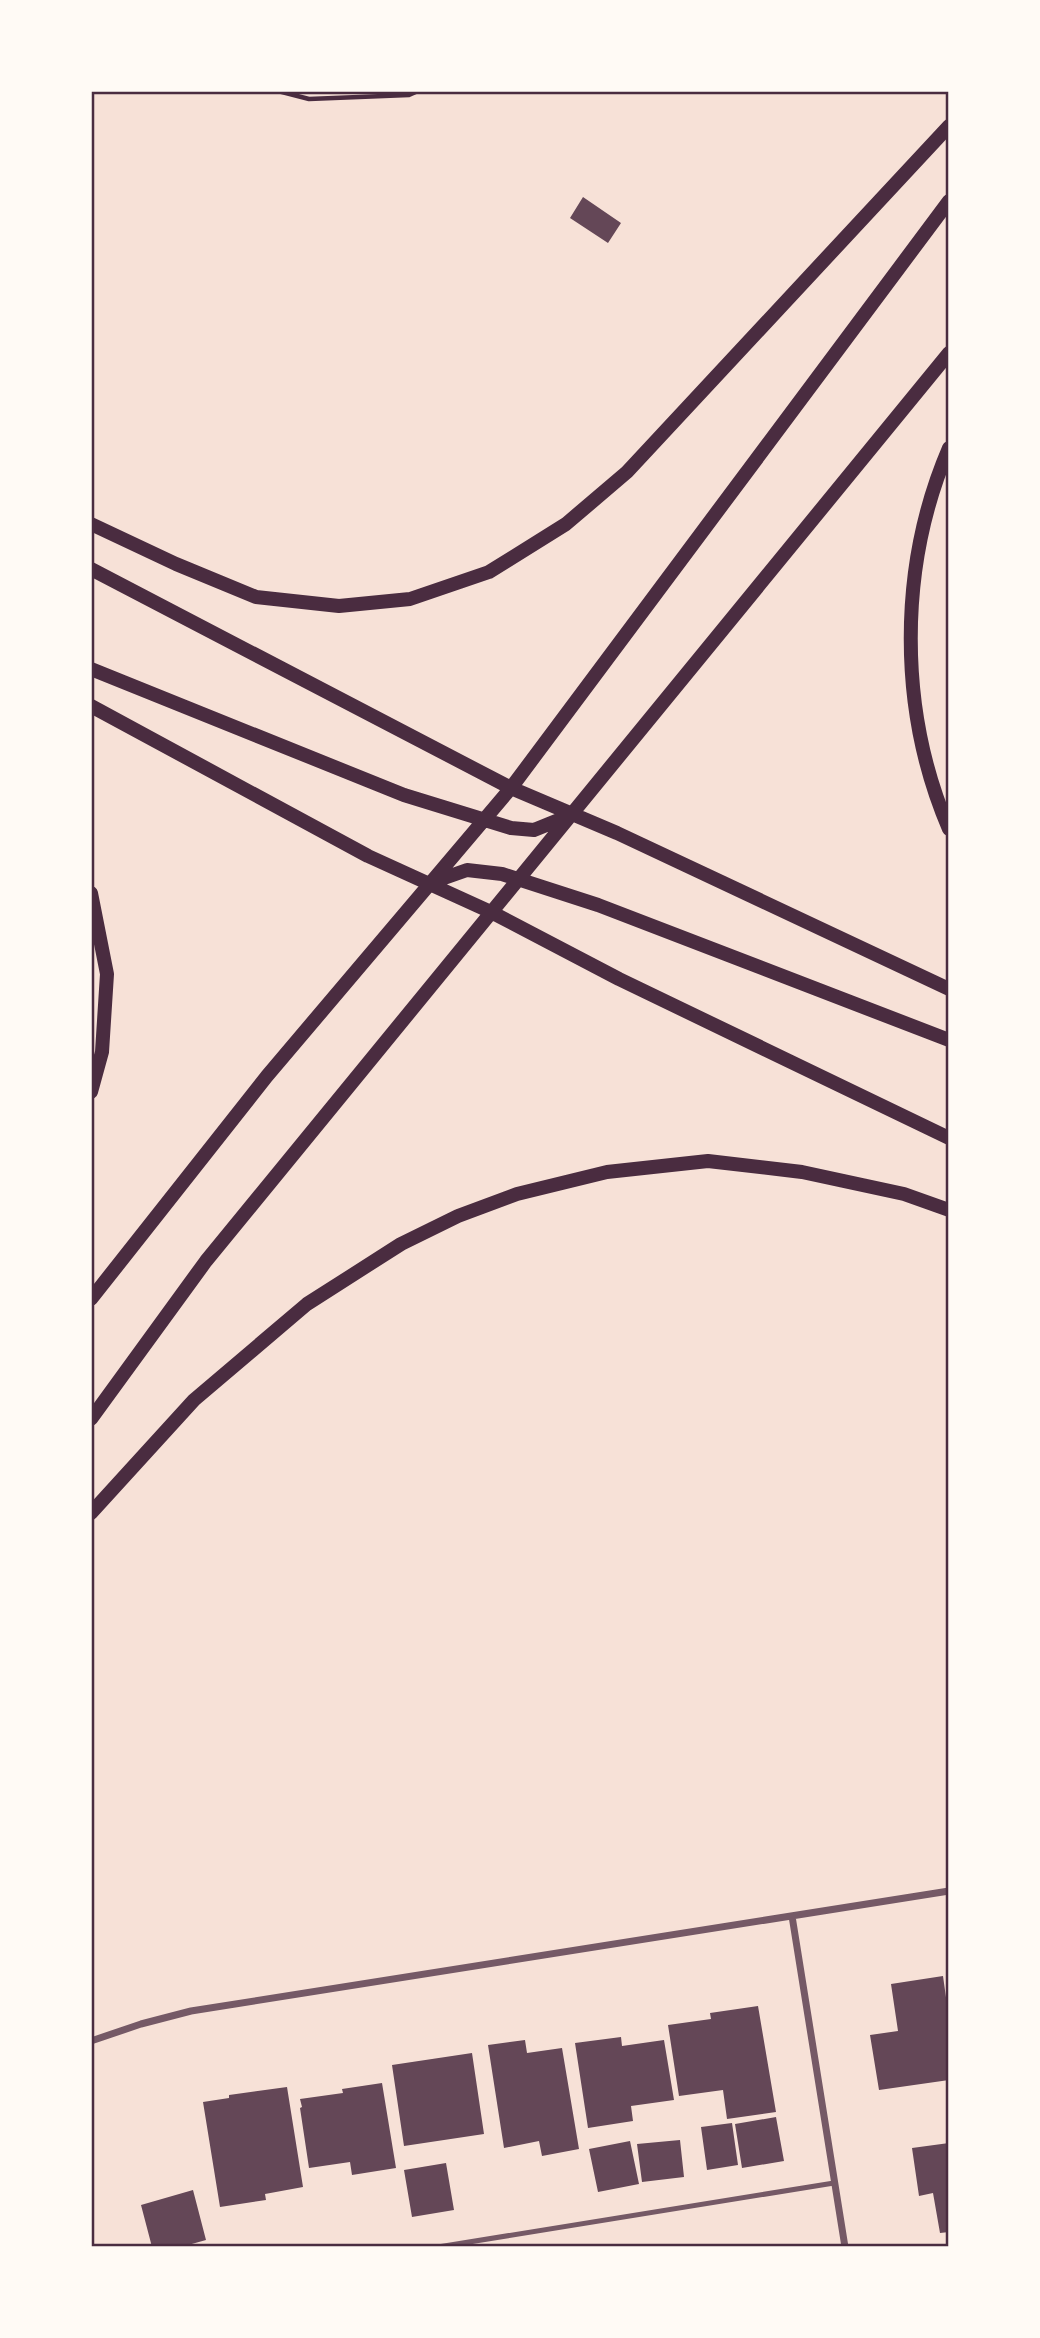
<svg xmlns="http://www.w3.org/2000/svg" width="1040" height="2338" font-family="Figtree,sans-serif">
	<rect width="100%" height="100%" fill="#f7e1d7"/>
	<!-- building -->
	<path fill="#644757" d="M583 197 621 223 608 243 570 218Z
		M943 1976 949 2019V2080L879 2090 870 2035 898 2031 891 1984Z
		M758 2006 776 2112 727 2119 723 2090 679 2096 668 2025 711 2019 710 2013Z
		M621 2037 622 2046 664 2040 674 2100 631 2106 633 2121 588 2128 575 2043Z
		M525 2040 527 2053 562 2048 579 2149 542 2156 539 2141 504 2148 488 2045Z
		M472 2053 484 2134 404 2146 392 2065Z
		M382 2083 396 2168 352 2175 350 2162 309 2168 300 2108 302 2107 300 2099 343 2093 342 2089Z
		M287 2087 303 2187 265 2194 266 2200 220 2207 203 2102 229 2098V2095Z
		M776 2117 784 2161 742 2168 735 2124Z
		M732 2123 738 2165 707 2170 701 2127Z
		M680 2140 684 2177 642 2182 637 2144Z
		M630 2141 639 2184 598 2192 589 2149Z
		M949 2143V2232L940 2233 933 2193 919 2196 912 2148Z
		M446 2163 454 2210 412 2217 404 2170Z
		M193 2190 206 2240 181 2247H152L141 2205Z"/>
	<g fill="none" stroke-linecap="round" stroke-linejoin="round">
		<!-- path -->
		<path stroke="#4a2c40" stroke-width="4.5" d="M278 91 309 99 409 95 418 91"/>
		<!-- service -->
		<path stroke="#755966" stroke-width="5" d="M438 2247 834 2183"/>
		<!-- minor -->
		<path stroke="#755966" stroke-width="7" d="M792 1916 845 2247
			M91 2041 141 2024 191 2011 949 1891"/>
		<!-- secondary -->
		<path stroke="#4a2c40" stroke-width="14" d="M949 448C898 567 898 710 949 829
			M91 524 176 564 256 597 339 606 410 599 489 572 566 524 627 472 949 126
			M91 569 511 788 617 833 949 989
			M91 669 404 795 511 828 534 830 571 815
			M91 706 368 856 491 912 619 979 949 1138
			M430 883 467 870 502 874 598 905 949 1040
			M91 893 107 974 102 1052 91 1092
			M91 1299 267 1076 511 788 949 201
			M91 1419 206 1261 949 353
			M91 1513 194 1400 307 1304 401 1244 458 1216 517 1194 607 1172 708 1161 802 1172 904 1194 949 1210"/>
	</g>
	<!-- border -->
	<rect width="1040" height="2338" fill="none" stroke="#fffaf5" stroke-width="186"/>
	<rect x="93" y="93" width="854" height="2152" fill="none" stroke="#4a2c40" stroke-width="2.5"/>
</svg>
